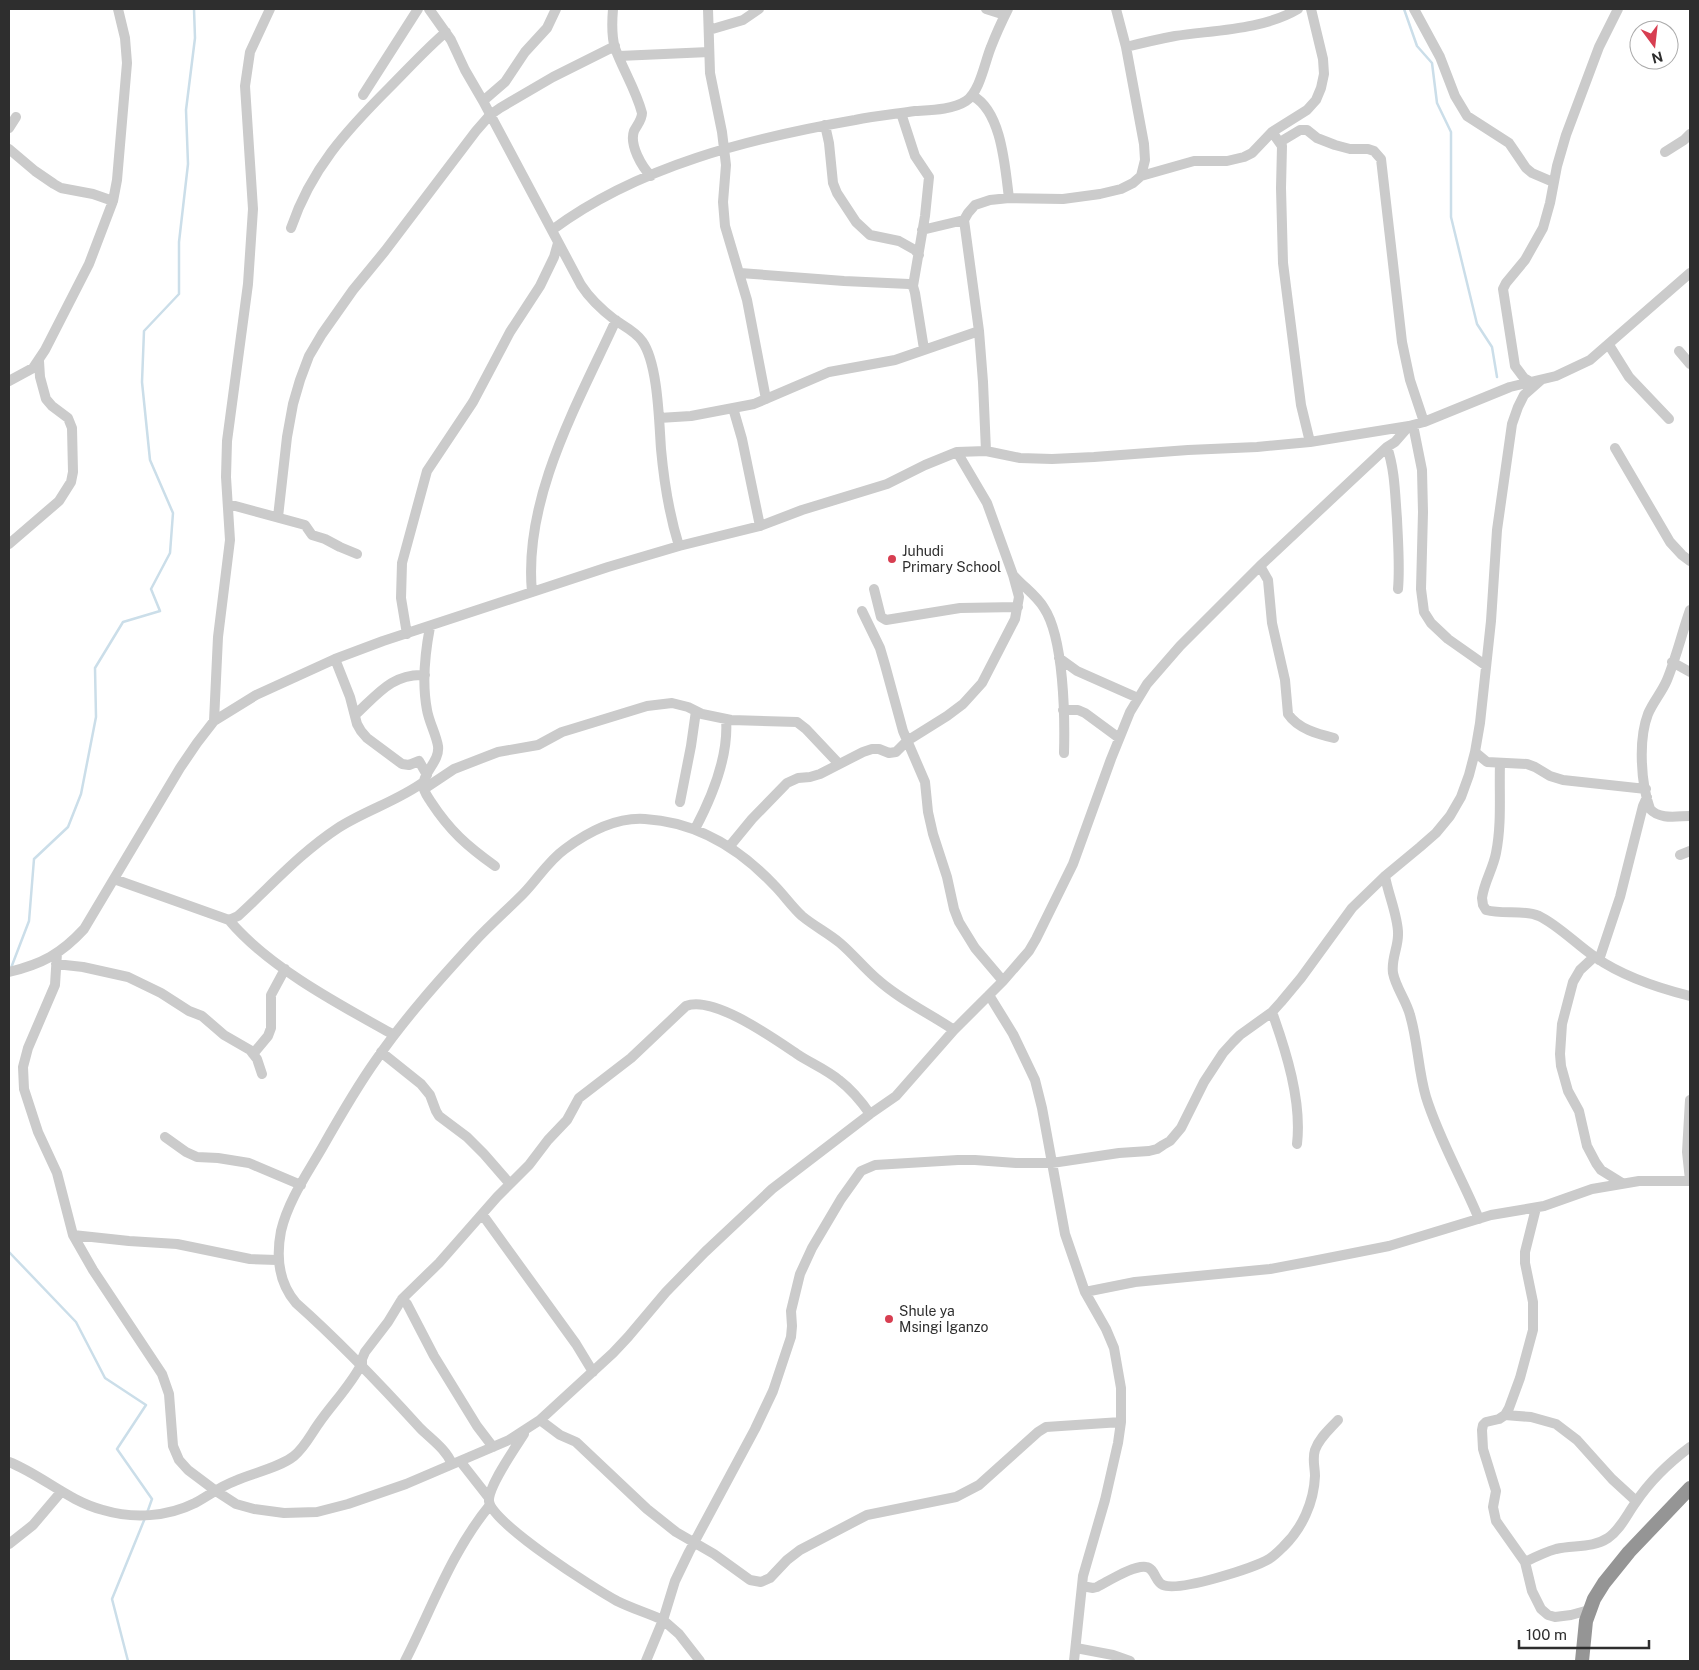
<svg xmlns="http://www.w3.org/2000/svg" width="1699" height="1670" font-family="'Public Sans',sans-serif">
	<rect width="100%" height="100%" fill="#fff"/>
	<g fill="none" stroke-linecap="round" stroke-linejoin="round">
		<!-- stream -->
		<path stroke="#cbdee9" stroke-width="2.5" d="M1404 9 1417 46 1432 63 1437 103 1451 132V217L1477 324 1492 347 1497 377
			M11 968 29 921 34 859 68 827 81 794 96 717 95 668 123 622 160 611 151 589 170 553 173 513 150 460 142 382 144 331 179 294V242L188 164 186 110 195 38 194 9
			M9 1252 76 1322 105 1378 146 1405 117 1449 152 1499 147 1513
			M128 1661 112 1599 145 1518"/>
		<!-- minor -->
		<path stroke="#cbcbcb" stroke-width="10" d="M429 9 451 40 465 70 483 101 581 285C590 299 602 310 615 320 624 326 636 332 642 341 658 363 659 421 661 449 664 482 669 514 679 546
			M613 9C612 21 611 35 615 48 623 70 636 90 642 113 642 120 637 125 634 131 629 145 642 167 651 176
			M708 9 710 73 722 132 726 165 723 202 725 226 747 300 766 399
			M986 9 1005 15
			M1414 9 1440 57 1455 96 1467 116 1509 143 1526 168 1532 173 1553 182
			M709 30 743 20 759 9
			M1126 47C1142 43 1159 39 1175 36 1214 30 1263 30 1298 9
			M619 56 709 52
			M973 94V96C1002 112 1005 168 1009 198
			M363 95 418 9
			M483 101 505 82 525 52 547 28 556 9
			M901 113 915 156 929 177 925 216 913 286
			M825 125 829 143 833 183 837 193 856 222 870 235 899 241 915 250 919 255
			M9 128 16 117
			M1272 132 1282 146 1281 188 1283 263 1301 405 1310 442
			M1280 142 1300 130H1307L1317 138 1335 145 1350 149H1368L1374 151 1381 159 1402 342 1410 380 1424 422
			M9 149 35 171 54 184 61 188 93 194 113 201
			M1665 152 1684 140 1690 134
			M1141 176 1194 161H1227L1244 157 1252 153 1272 132 1307 110 1316 100 1321 88 1324 74 1323 59 1311 9
			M291 228C311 169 346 131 389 88 408 69 426 49 446 32
			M552 230C638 166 751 138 855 120 875 116 895 114 915 111 931 110 952 110 966 101 980 92 985 61 991 47 996 34 1002 21 1008 9
			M922 230 964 220
			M740 273 844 281 909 284 913 286 915 293 924 349
			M1609 345 1629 377 1669 419
			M1679 351 1690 364
			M9 381 33 368 45 350 89 264 113 201 117 180 127 63 125 38 118 9
			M1531 382 1524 378 1515 366 1503 289 1506 283 1525 260 1543 228 1550 203 1557 166 1566 135 1599 47 1618 9
			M733 408 742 439 760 526
			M659 418 691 416 754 404 829 372 895 360 979 331
			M1413 425 1422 470 1423 512 1421 589 1424 612 1431 623 1448 639 1485 665
			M1387 447C1395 470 1395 495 1397 519 1398 543 1400 566 1398 589
			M1615 448 1670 542 1682 555 1690 561
			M986 451 983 382 979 331 964 220 968 213 975 205 990 200 1009 198 1063 199 1100 194 1121 189 1133 183 1141 176 1145 160 1144 144 1126 47 1116 9
			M228 504 305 525 312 535 325 539 340 547 357 554
			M278 517 287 437 293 404 300 380 309 356 322 334 353 290 385 251 476 131 490 115 500 108 553 77 615 46
			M9 544 59 501 71 482 73 472 72 428 68 418 52 406 46 399 40 377 39 361
			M1260 566 1268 580 1272 623 1285 680 1288 714C1298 729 1318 734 1334 738
			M1015 577C1025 588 1037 596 1044 608 1064 638 1065 717 1064 753
			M874 589 881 617 886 620 960 608 1018 607
			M532 592C523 498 578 403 616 320
			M1690 610C1682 633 1676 658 1667 680 1662 692 1653 702 1648 714 1638 740 1641 784 1650 809 1660 820 1677 816 1690 816
			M862 611 880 648 885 665 903 731 925 782 928 812 933 834 947 877 954 909 959 922 975 948 1003 981
			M430 627C425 653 422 684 427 710 429 722 436 734 438 746 440 761 424 771 423 785 423 791 428 797 431 802 450 831 467 846 495 866
			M407 634 401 598 402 563 427 471 473 402 510 332 540 286 554 257 558 243
			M1059 658 1077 671 1138 698
			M335 659 350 697 357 724 361 731 367 738 402 764 409 765 419 761 427 775
			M1672 662 1690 672
			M1063 710H1078L1085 713 1119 738
			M355 715C377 695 392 673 425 675
			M214 721 218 637 230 540 226 477 227 441 248 284 253 209 245 86 250 52 270 9
			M1475 752 1487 762 1527 764 1535 767 1550 776 1563 780 1646 789
			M1500 764C1499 793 1502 823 1496 853 1493 869 1484 882 1482 898L1483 905 1486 910C1504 915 1521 909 1539 916 1558 925 1577 945 1595 957 1622 976 1658 988 1690 996
			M424 789 454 769 498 752 538 745 562 732 572 729 647 706 672 703 688 707 702 714 731 720 797 722 806 729 839 764
			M680 802 691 746 696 711
			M695 829C712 797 729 756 726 719
			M729 847 752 819 787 783 798 778 810 777 820 774 863 752 872 749H879L889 753 896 752 907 741 947 716 963 704 982 683 1015 619 1019 597 1013 575 987 503 957 452
			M1680 855 1690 851
			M1385 876C1388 894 1399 919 1398 935 1398 948 1391 959 1393 973 1396 988 1406 1000 1410 1015 1418 1042 1418 1070 1426 1097 1439 1139 1462 1178 1479 1219
			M114 879 229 920 238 916C271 886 300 853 338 828 366 810 398 801 425 781
			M229 920C268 967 340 1005 394 1035
			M57 953 55 985 28 1048 23 1067 24 1089 38 1132 57 1173 73 1235 93 1270 162 1374 169 1394 173 1446 179 1460 188 1470 216 1491 236 1504 254 1509 284 1513 317 1512 348 1504 406 1484 509 1440 540 1420 613 1353 628 1337 666 1292 705 1252 772 1189 870 1114 896 1096 954 1030 1003 981 1029 951 1036 939 1073 864 1111 759 1130 712 1147 684 1180 646 1260 566 1387 447 1395 442 1409 426
			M1594 957 1580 970 1573 982 1562 1024 1560 1054 1561 1066 1568 1091 1579 1111 1587 1146 1596 1163 1601 1170 1622 1183
			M1599 960 1620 897 1643 806 1647 797
			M56 964 83 967 128 977 161 993 189 1011 202 1016 224 1035 250 1050 257 1059 262 1074
			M9 972C42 964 61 954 84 929L180 768 197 743 214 721 256 695 335 659 383 641 608 567 679 546 760 526 802 510 887 484 925 465 957 452 986 451 1020 458 1052 459 1094 457 1188 450 1257 447 1310 442 1409 426 1424 422 1510 387 1556 376 1590 360 1690 273
			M989 995 1013 1034 1035 1080 1042 1108 1065 1234 1085 1292 1106 1329 1114 1348 1121 1388V1422L1118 1443 1105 1500 1083 1576 1074 1661
			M1272 1012C1286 1051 1302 1101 1297 1144
			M381 1052 421 1084 430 1095 436 1111 439 1116 467 1137 484 1154 510 1184
			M253 1054 268 1036 271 1028V995L285 969
			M165 1137 186 1152 197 1157 218 1158 249 1163 301 1185
			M1690 1180 1687 1152 1690 1100
			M1536 1208 1525 1252V1263L1533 1302V1330L1520 1378 1509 1408 1505 1415 1499 1419 1486 1422 1483 1425 1482 1430 1483 1449 1496 1491 1493 1507 1496 1521 1525 1562 1532 1591 1541 1609 1548 1615 1555 1617 1571 1615 1589 1610
			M482 1214 576 1344 593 1372
			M73 1235 129 1241 177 1244 250 1259 277 1260
			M1085 1292 1135 1282 1270 1269 1313 1261 1389 1246 1491 1215 1544 1206 1592 1189 1639 1181H1690
			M402 1299 407 1304 434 1356 477 1426 493 1447
			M362 1365V1359L365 1352 388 1322 402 1299 439 1263 497 1197 529 1165 548 1140 567 1120 579 1098 631 1058 686 1006C714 995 776 1040 800 1056 813 1064 827 1070 839 1080 852 1090 861 1101 870 1114
			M1505 1415 1531 1417 1556 1424 1577 1440 1612 1479 1636 1501
			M540 1420 560 1435 576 1442 647 1509 676 1532 714 1554 750 1580 761 1582 770 1578 787 1560 800 1550 867 1515 956 1497 979 1485 1038 1432 1046 1427 1121 1422
			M524 1434C516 1447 488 1486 489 1501 491 1523 595 1589 617 1601 631 1608 647 1613 663 1620L646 1661
			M460 1461 489 1498
			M9 1462C42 1475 68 1501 103 1510 133 1519 167 1517 195 1503 208 1496 221 1486 235 1481 252 1473 279 1468 294 1456 305 1447 311 1434 319 1423 333 1403 350 1386 361 1365
			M452 1464C446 1449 431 1439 420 1428 380 1384 340 1342 296 1303 278 1282 276 1257 281 1231 288 1201 307 1174 322 1148 339 1118 356 1088 376 1060 405 1018 440 979 475 941 490 925 507 910 523 894 537 880 548 861 565 849 588 832 616 817 645 819 697 822 739 848 774 885 784 895 792 907 802 916 814 926 828 933 840 943 853 954 864 968 877 979 900 1000 929 1013 954 1030
			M9 1544 33 1525 61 1492
			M1525 1562C1535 1557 1545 1552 1556 1549 1574 1545 1593 1548 1608 1538 1621 1529 1627 1514 1636 1502 1650 1481 1670 1462 1690 1447
			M1082 1586 1093 1588 1097 1587C1109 1581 1133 1565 1146 1567 1155 1568 1155 1582 1163 1585 1179 1592 1254 1568 1269 1559 1274 1556 1279 1551 1283 1547 1302 1529 1314 1502 1315 1476 1315 1467 1312 1459 1315 1450 1319 1438 1330 1429 1338 1420
			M1076 1648 1113 1655 1130 1661
			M405 1661C432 1608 452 1551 490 1505
			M700 1661 679 1634 663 1620 675 1581 689 1552 755 1429 773 1391 791 1337 792 1326 791 1311 800 1274 812 1248 841 1199 861 1171 875 1165 958 1160H975L1016 1163H1052L1119 1153 1149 1151 1157 1149 1163 1145 1170 1141 1181 1128 1204 1082 1223 1053 1233 1042 1240 1035 1272 1012 1281 1002 1301 978 1352 908 1385 876 1420 847 1436 833 1450 816 1461 797 1469 775 1475 752 1480 723 1491 621 1497 530 1512 424 1518 407 1524 395 1541 380"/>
		<!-- highway -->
		<path stroke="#959595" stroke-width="14" d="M1582 1661 1586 1621 1594 1599 1604 1583 1629 1552 1690 1488"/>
	</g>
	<!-- markers -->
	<g fill="#d73e51" stroke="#fff" stroke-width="2">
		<circle cx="892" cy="559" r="5"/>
		<circle cx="889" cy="1319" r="5"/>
	</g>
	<g text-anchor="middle" stroke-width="5" stroke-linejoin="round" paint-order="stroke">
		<!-- poi labels -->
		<g font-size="14" fill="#2e2e2e" stroke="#fff" text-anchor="start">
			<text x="902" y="556">Juhudi<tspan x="902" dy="16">Primary School</tspan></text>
			<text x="899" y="1316">Shule ya<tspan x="899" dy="16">Msingi Iganzo</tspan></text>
		</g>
	</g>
	<!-- border -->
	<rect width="1699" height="1670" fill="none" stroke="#2e2e2e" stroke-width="20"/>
	<!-- north arrow -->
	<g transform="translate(1654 45) rotate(165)"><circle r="24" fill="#ffffff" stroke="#ababab"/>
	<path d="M0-4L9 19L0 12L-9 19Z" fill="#d73e51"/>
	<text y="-8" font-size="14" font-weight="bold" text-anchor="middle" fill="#2e2e2e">N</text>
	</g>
	<!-- scale -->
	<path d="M1519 1640v8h130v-8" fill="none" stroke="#2e2e2e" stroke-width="2.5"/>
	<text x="1526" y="1640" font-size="15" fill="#2e2e2e" stroke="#ffffff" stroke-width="4" paint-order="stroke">100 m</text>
</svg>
